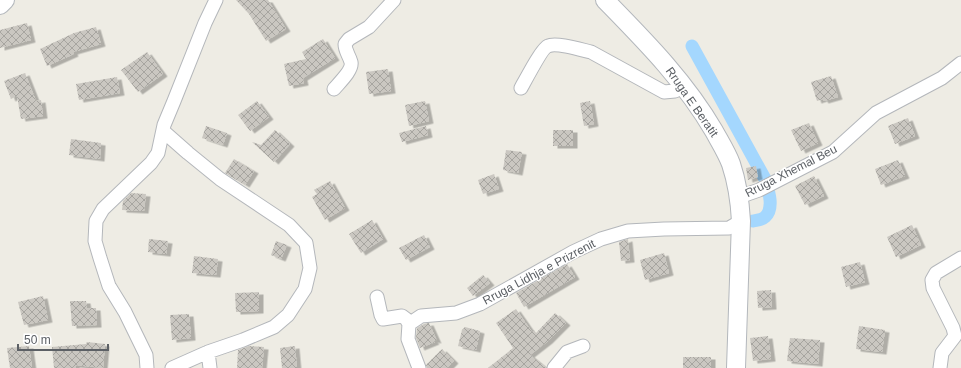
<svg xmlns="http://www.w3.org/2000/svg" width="961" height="368" font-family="Arial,sans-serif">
	<defs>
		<pattern id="building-cross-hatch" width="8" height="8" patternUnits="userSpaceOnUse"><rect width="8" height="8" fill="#cac7c1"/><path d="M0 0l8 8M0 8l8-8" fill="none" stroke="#a7a5a0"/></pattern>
		<filter id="shadow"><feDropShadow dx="4.5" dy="2.5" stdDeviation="0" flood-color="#0004"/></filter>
	</defs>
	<rect width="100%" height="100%" fill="#eeece4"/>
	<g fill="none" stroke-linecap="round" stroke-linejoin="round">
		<!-- canal -->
		<path stroke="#a4d7fe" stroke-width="13" d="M692 46 765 179C768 189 775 208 765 217 762 220 757 220 753 221"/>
	</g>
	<!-- building -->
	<path fill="url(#building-cross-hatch)" filter="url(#shadow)" d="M236 0H268L286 29 266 41 249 14Z
		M27 23 31 40 0 48V30Z
		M96 27 101 44 73 52 74 54 47 66 40 49 74 33Z
		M323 39 335 58 303 78 304 83 289 86 284 64 306 59 302 52Z
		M147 52 163 74 138 92 121 70Z
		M388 69 391 91 369 94 366 72Z
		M25 73 36 101 41 100 43 116 21 119 17 96 11 99 4 81Z
		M831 76 838 97 824 101 823 99 817 101 811 82Z
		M117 77 120 93 79 100 76 84Z
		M257 101 269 117 250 131 238 115Z
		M425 101 429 121 409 126 405 105Z
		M590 101 594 124 584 126 580 103Z
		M908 118 915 136 895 144 888 126Z
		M809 123 818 143 801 151 791 130Z
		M206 126 227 133 223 145 202 138Z
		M426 126 428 135 402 142 399 133Z
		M275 130 290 144 274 162 252 142 261 145Z
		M553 130H573V146H553Z
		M71 139 101 143 100 159 69 155Z
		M506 150 522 152 518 173 503 170Z
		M234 159 254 171 245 185 225 173Z
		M898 160 905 176 881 185 875 169Z
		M756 166 758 177 748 180 746 168Z
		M494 174 499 189 483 194 478 180Z
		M814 176 824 196 805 205 795 186Z
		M330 181 345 208 325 220 312 197 317 194 314 190Z
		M131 193 146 194 144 211 122 210 123 201Z
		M372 220 383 239 361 253 349 234Z
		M912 225 921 245 896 257 887 237Z
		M424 235 430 247 406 260 399 248Z
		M149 239 168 241 166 254 148 252Z
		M628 239 630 260 621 261 619 242Z
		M276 241 287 245 281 259 271 255Z
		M664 253 669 273 645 280 640 260Z
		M194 256 218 259 216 275 192 273Z
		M860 262 865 282 846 287 841 267Z
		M567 264 575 277 524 307 516 293Z
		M483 275 490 283 473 296 467 288Z
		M771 290 772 307 758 308 757 291Z
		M259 292V311L236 312 235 293Z
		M43 296 48 320 24 325 18 302Z
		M70 301H86L87 308H96L97 325 72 326Z
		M516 309 532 332 534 330 536 333 555 313 566 323 548 341 530 355 546 368H488L513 348 496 323Z
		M189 314 191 338 172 340 170 315Z
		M429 323 437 341 433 340 435 342 420 348 416 338 417 328 424 324Z
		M859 326 885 330 882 352 856 349Z
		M465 327 480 331 476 350 458 346 462 330Z
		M768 336 771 359 753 361 750 338Z
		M790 338 820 340 818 364 787 361Z
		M87 342 105 344 103 368 75 365 76 368H54L52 347 86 344Z
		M29 346 32 368H10L7 348Z
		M249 346 264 347 262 368H237L238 350Z
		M295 346 297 368H282L280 348Z
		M442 349 454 361 447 368H427L426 365Z
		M683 357H711V368H683Z"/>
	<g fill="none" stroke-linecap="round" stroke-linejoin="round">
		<!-- street casing -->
		<g stroke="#b4b7bb" stroke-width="15">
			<path id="street" d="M521 88C525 81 542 48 548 46 556 42 582 50 591 52L664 92 675 91 684 86
				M334 89C339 83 353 70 351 62 349 55 345 51 345 44L349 39 369 27 394 0
				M163 131 188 153 220 179 289 225 306 243 310 268 305 289 288 315 274 327 243 340 208 352 172 368
				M739 197 759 190 833 152 876 113 942 78 961 63
				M377 297 381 315 383 319 402 316 406 319 409 324
				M409 324 421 316 456 313 480 304 573 252 601 239 628 231 664 229 729 228 741 221
				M409 324 408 339 419 368
				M208 352 210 368
				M147 368 146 355 125 312 109 286 100 258 95 241 96 221 103 209 151 163 158 153 164 125 174 101 205 23 216 0
				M554 368 567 352 583 346
				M940 368 942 353 955 336 953 328 933 288 932 280 936 273 961 258"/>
		</g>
		<!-- secondary casing -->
		<g stroke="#b3b7bc" stroke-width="20">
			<path id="secondary" d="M605 0C645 41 685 81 714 131 720 142 727 153 731 164 737 182 740 202 741 221L736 368
				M0 5 5 0"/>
		</g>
		<!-- street -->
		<use href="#street" stroke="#fff" stroke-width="13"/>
		<!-- secondary -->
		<use href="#secondary" stroke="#fff" stroke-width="18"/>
	</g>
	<g text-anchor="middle" stroke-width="3" stroke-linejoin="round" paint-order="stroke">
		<!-- street labels -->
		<g font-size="12" fill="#5c6065" stroke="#fff">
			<text transform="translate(692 102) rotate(55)" y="4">Rruga E Beratit</text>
			<text transform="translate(791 171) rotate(-27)" y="4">Rruga Xhemal Beu</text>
			<text transform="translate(539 272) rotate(-28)" y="4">Rruga Lidhja e Prizrenit</text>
		</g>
	</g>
	<!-- scale -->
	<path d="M18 344v6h90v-6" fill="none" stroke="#5c6065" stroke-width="2"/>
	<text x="24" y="344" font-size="12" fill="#5c6065" stroke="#ffffff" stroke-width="3" paint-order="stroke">50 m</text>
</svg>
